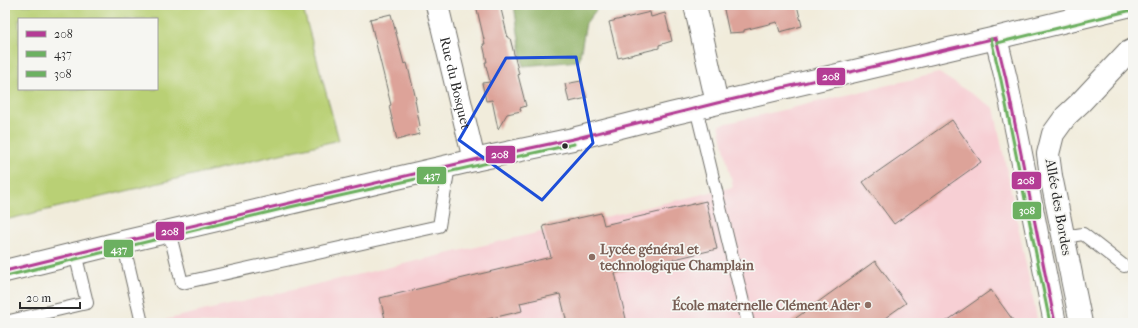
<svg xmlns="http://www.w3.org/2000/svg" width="1138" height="328" font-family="'IM FELL French Canon',serif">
	<rect width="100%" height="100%" fill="#f6f6f2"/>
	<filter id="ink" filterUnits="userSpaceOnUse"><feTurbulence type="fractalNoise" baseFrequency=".025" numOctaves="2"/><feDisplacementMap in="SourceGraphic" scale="8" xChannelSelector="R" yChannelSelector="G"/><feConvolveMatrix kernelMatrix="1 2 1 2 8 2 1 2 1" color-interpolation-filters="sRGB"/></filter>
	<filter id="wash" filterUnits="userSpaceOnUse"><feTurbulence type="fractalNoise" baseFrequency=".012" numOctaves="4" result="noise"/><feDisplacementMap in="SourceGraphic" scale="16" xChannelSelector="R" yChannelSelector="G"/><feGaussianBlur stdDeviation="0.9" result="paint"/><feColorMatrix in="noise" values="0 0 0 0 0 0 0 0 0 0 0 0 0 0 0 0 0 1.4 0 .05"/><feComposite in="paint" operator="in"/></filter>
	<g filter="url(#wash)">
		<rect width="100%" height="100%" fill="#f1ecdb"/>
		<!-- built -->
		<path fill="#f7cfd4" d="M939 73 994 108 1038 323H151L733 187 719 125Z"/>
		<!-- green -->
		<path fill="#b9d075" stroke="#727e50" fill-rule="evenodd" d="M5 5H302L339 140 5 220ZM19 19H157V89H19Z"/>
		<!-- forest -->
		<path fill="#92b266" stroke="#5e6e48" d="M514 5H600L586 23 579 61 523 66Z"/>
		<g id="blocks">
			<!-- building -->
			<path fill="#dda399" d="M476 5H500L508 38H510L519 74 518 75 526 106 520 108 521 111 507 114 498 129 492 100 486 101 482 83 490 82 485 62H487L483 44H485Z
				M723 5H797L802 26 780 32 777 22 744 30V32L729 33Z
				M650 12 651 17 665 13 672 41 659 45V48L618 58 609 22Z
				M391 14 404 64 407 63 416 99 415 100 420 126 417 127 419 134 397 140 389 106 391 105 370 19Z
				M581 81 587 98 569 102 565 84Z
				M952 120 981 162 894 224 863 182Z
				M706 201 717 249 615 273 627 323H567L560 294 520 303 522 311 471 323H386L380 298 551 257 543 226 601 213 604 225Z
				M875 261 906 303 878 323H789Z
				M991 290 1015 323H944Z"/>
		</g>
	</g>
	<g filter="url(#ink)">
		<use href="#blocks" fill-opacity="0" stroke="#706f69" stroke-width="1"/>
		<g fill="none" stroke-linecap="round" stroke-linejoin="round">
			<!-- service casing -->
			<g stroke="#706f69" stroke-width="14">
				<path id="service" d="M696 108 748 323
					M169 231 182 283 439 226 449 166
					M1064 237 1083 234 1124 266
					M123 242 142 323
					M5 322 87 303 75 253"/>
			</g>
			<!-- minor casing -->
			<g stroke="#706f69" stroke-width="24">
				<g id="minor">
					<path id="s1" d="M437 5 474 160"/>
					<path d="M695 5 717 103"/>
					<path d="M996 38 1006 79 1055 323"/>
					<path d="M1081 323 1051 176 1048 154 1053 134 1066 116 1080 103 1127 53 1133 50"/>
				</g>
			</g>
			<!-- tertiary casing -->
			<g stroke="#706f69" stroke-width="24">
				<path id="tertiary" d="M5 271 123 242 474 160 573 139 671 114 996 38 1131 5"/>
			</g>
			<!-- service -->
			<use href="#service" stroke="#fff" stroke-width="12"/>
			<!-- minor -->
			<use href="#minor" stroke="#fff" stroke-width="22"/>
			<!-- tertiary -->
			<use href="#tertiary" stroke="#fff" stroke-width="22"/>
			<!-- bus-1 casing -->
			<g stroke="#f6f6f2" stroke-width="6">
				<path id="bus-1" d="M996 38 1006 79 1055 323
					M5 271 123 242 474 160 573 139 717 103 996 38"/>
			</g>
			<!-- bus-2 casing -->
			<g stroke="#f6f6f2" stroke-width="6">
				<path id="bus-2" d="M6 276 290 207 574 144"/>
			</g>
			<!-- bus-3 casing -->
			<g stroke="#f6f6f2" stroke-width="6">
				<path id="bus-3" d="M991 39 1001 80 1050 323
					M997 43 1132 10"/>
			</g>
			<!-- bus-1 -->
			<use href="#bus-1" stroke="#b43c95" stroke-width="3"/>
			<!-- bus-2 -->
			<use href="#bus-2" stroke="#6cb061" stroke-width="3"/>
			<!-- bus-3 -->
			<use href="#bus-3" stroke="#6cb061" stroke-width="3"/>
		</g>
	</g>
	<!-- marked area -->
	<path fill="none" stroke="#1d4ed8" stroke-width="3" stroke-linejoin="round" d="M576 57 593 143 542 200 459 140 506 58Z"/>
	<!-- markers -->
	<circle fill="#2b2b2b" stroke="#f6f6f2" stroke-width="1.5" cx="565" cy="146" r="3.5"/>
	<g fill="#8d6e63" stroke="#f6f6f2" stroke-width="1.5">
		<circle cx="592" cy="257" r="4"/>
		<circle cx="868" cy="305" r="4"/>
	</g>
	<g text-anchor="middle" stroke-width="3.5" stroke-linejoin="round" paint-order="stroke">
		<!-- street labels -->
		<g font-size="14" fill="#2b2b2b" stroke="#f6f6f2">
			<text dy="5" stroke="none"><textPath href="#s1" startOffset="80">Rue du Bosquet</textPath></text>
			<text transform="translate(1059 207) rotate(80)" y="5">Allée des Bordes</text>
		</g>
		<!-- education labels -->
		<g font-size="14" font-weight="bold" fill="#785e54" stroke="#f6f6f2" text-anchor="start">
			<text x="600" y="254">Lycée général et<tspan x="600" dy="16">technologique Champlain</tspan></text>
			<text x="860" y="310" text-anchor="end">École maternelle Clément Ader</text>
		</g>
	</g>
	<g stroke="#f6f6f2" stroke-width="1.5">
		<rect x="816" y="67" width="30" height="19" rx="4" fill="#b43c95"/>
		<rect x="485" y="145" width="31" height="19" rx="4" fill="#b43c95"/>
		<rect x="416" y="166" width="31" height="19" rx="4" fill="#6cb061"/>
		<rect x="1011" y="171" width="31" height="19" rx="4" fill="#b43c95"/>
		<rect x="1012" y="201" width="30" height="19" rx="4" fill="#6cb061"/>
		<rect x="155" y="221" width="30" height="20" rx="4" fill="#b43c95"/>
		<rect x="103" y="239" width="31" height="19" rx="4" fill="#6cb061"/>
	</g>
	<g font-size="11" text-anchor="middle" font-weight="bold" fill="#fff">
		<text x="831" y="80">208</text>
		<text x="500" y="158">208</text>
		<text x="432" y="179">437</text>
		<text x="1026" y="184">208</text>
		<text x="1027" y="214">308</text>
		<text x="170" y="235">208</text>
		<text x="119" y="253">437</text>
	</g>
	<!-- margin -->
	<rect width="1138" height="328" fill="none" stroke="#f6f6f2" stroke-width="20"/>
	<!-- legend -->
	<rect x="18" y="18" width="140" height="72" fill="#f6f6f2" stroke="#a5a5a2"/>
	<rect x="26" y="31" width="20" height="6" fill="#b43c95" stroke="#a5a5a2"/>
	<text x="54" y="38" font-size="12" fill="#2b2b2b">208</text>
	<rect x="26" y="51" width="20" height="6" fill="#6cb061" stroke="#a5a5a2"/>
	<text x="54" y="58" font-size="12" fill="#2b2b2b">437</text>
	<rect x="26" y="71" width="20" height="6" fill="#6cb061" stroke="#a5a5a2"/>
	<text x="54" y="78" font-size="12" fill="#2b2b2b">308</text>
	<!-- scale -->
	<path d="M20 302v6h60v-6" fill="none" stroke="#2b2b2b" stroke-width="2"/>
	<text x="26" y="302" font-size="12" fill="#2b2b2b" stroke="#f6f6f2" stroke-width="3" paint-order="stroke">20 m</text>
</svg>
